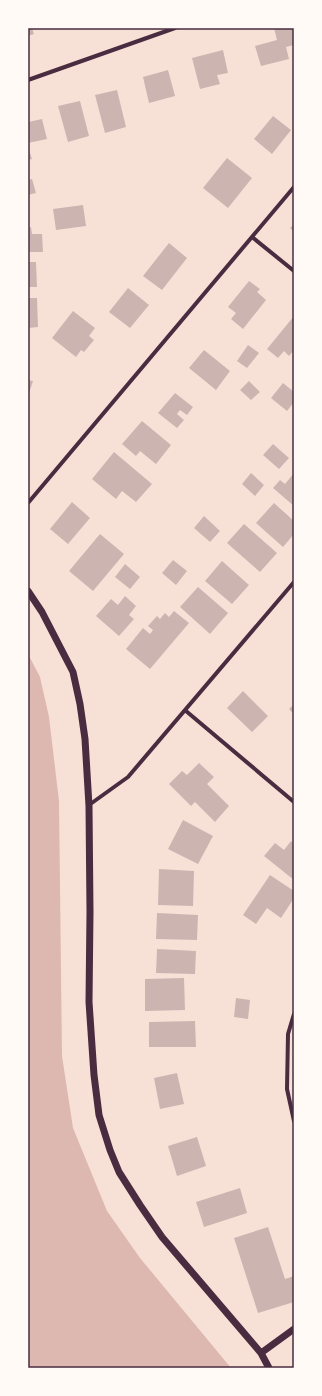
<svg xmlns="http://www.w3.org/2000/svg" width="322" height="1396" font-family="'Fira Sans',sans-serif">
	<rect width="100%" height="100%" fill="#f7e1d7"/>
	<!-- water -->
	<path fill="#dcb8b0" d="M28 654 40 677 49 717 59 801 62 1056 73 1128 107 1211 140 1258 231 1368H28Z"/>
	<!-- building -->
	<path fill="#ccb4b1" d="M28 28H32L34 34 28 36Z
		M274 28H294V45L286 47 289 59 261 66 255 46 277 40Z
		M223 50 228 73 217 75 220 84 200 89 192 58Z
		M168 70 175 96 149 103 143 77Z
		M117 90 126 127 105 133 95 95Z
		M80 101 89 136 68 142 58 106Z
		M273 116 291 130 272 154 254 139Z
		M42 119 47 139 28 143V122Z
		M28 147 32 159 28 160Z
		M227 158 252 178 228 208 203 188Z
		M32 179 36 193 28 195V180Z
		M83 205 86 226 56 230 53 209Z
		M294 224V232L290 228Z
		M31 227 32 234H42L43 252H28V228Z
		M169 243 187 258 162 290 143 276Z
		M28 262H36L37 287H28Z
		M249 281 260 289 257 292 266 300 243 329 231 319 236 313 228 307Z
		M128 288 149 305 130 328 109 312Z
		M28 298H37L38 327 28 328Z
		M73 311 95 328 89 336 94 340 84 352 81 350 76 357 52 338Z
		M294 316V350L289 356 284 351 278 358 267 349Z
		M248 345 259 353 247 368 237 361Z
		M204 350 230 371 216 390 189 368Z
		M28 380 33 381 28 396Z
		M249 381 260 392 251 400 240 390Z
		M283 383 294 392V402L287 411 271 398Z
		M175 393 193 407 187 415 180 410 177 414 184 420 177 428 158 413Z
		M142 421 171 445 156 464 140 451 136 456 122 444Z
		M273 444 289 458 279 469 263 455Z
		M114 452 152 484 136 502 122 491 116 499 92 479Z
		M251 473 264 485 255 496 242 484Z
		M294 473V506L273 488 280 480 285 484Z
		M72 502 90 518 68 544 50 529Z
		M274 503 294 521V534L283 547 256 523Z
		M204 516 220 531 210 542 194 528Z
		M244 524 277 553 260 572 227 543Z
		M100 534 124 554 93 591 69 571Z
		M173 560 187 571 176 585 162 573Z
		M222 561 249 585 232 604 205 581Z
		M125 564 140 577 130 589 115 577Z
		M198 587 228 613 210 634 180 607Z
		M125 596 136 606 129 615 134 619 119 636 96 616 111 599 118 605Z
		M174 611 189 623 150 669 126 649 143 628 150 634 153 630 148 626 157 616 160 619 165 613 169 617Z
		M243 691 268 716 252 732 227 708Z
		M294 704V714L289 709Z
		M199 763 214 777 207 784 229 806 215 822 195 802 191 806 169 784 182 771 187 775Z
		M183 820 213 836 198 864 168 849Z
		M291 841 294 844V880L264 856 275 843 284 850Z
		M159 869 194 871 193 906 158 905Z
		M270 875 294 891V898L281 918 267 908 256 924 243 915Z
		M157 913 198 915 197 940 156 939Z
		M157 949 196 951 195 974 156 973Z
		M184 978 185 1010 145 1011V979Z
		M236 998 250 1000 248 1019 234 1017Z
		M195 1021 196 1047H149V1022Z
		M177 1073 184 1104 160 1109 154 1078Z
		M197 1137 206 1166 177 1176 168 1146Z
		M240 1188 247 1213 204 1227 196 1202Z
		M268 1227 285 1279 294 1276V1302L258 1313 234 1238Z"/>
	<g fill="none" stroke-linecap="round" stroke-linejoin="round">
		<!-- minor -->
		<path stroke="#4a2c40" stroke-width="4" d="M28 80 175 28
			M252 237 294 271
			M28 503 294 187
			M186 711 294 802
			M89 805 128 777 294 582
			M294 1014 288 1034 287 1089 294 1121"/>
		<!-- tertiary -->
		<path stroke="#4a2c40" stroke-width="7" d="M28 591 42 612 73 672 80 704 85 739 89 806 90 912 89 1002 94 1075 99 1115 110 1150 119 1172 140 1205 162 1237 261 1353 269 1368
			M261 1353 294 1329"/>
	</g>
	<!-- border -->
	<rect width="322" height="1396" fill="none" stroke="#fffaf5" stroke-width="58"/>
	<rect x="29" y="29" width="264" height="1338" fill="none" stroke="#4a2c40" stroke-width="1.5"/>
</svg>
